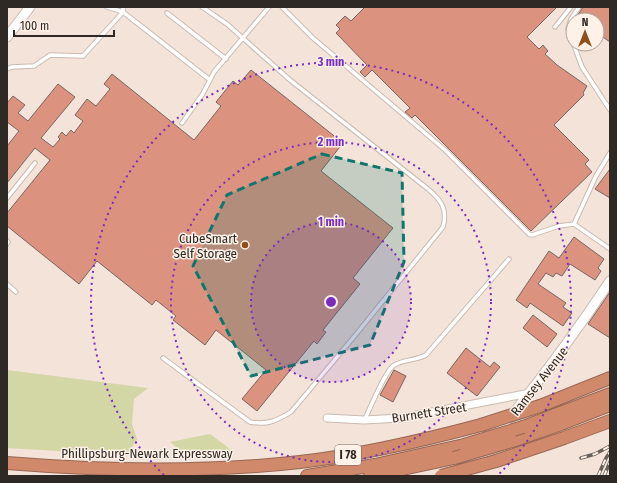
<svg xmlns="http://www.w3.org/2000/svg" width="617" height="483" font-family="'Fira Sans Condensed',sans-serif">
	<rect width="100%" height="100%" fill="#f3e3d8"/>
	<!-- green -->
	<path fill="#d3d6a5" d="M7 370 148 388 134 399 132 424 137 439 127 455 7 448Z
		M210 434 234 452 185 454 170 442Z"/>
	<!-- building -->
	<path fill="#db9380" stroke="#776662" d="M365 7H557L527 37 539 49 543 45 548 51 545 54 557 65 587 86 583 93 584 95 554 125 589 160 585 164 592 172 531 231 415 115 412 118 405 112 410 108 372 70 365 77 360 72 367 65 336 33 340 29 336 25 345 16 351 21Z
		M583 7H610V42L597 33V20H579L576 18Z
		M251 70 343 143 321 171 393 228 353 278 360 284 323 330 326 332 317 344 314 341 257 411 242 399 266 370 216 330 205 345 173 320 176 316 156 300 152 305 97 261 79 284 7 226V213L50 160 35 148 7 183V146L19 131 7 122V103L13 96 25 105 18 113 28 121 58 84 75 97 41 138 53 147 60 139 58 137 62 132 66 136 71 130 74 133 83 121 75 115 87 99 96 106 110 89 104 84 112 74 194 140 221 106 216 102 233 81 238 85Z
		M610 169V198L595 189Z
		M574 237 604 259 598 268 601 271 595 280 570 264 562 276 556 273 553 277 546 273 538 284 566 303 563 307 572 313 563 326 530 303 527 308 516 300 549 251 559 258Z
		M610 292V338L588 324Z
		M533 315 557 334 547 347 523 328Z
		M466 348 490 367 494 362 500 367 477 396 447 373Z
		M394 370 406 376 393 402 380 395Z"/>
	<g fill="none" stroke-linecap="round" stroke-linejoin="round">
		<!-- lane casing -->
		<g stroke="#cabab0" stroke-width="5.5">
			<path id="lane" d="M123 7V12L210 80 214 72 269 7
				M282 7 313 38 445 150 529 234 532 235 559 226 574 224 610 249
				M579 7 571 19 568 29 582 67 610 110
				M167 13 226 59
				M555 27 571 7
				M7 69 12 67 34 66 50 55 83 56 123 12 107 7
				M182 123 202 95 210 80
				M7 198 35 163
				M574 224 596 176 610 153
				M7 241 8 242 7 244
				M7 284 16 292
				M163 358 250 422C268 425 276 421 291 412L353 338 443 227C448 209 441 200 428 189L290 80 227 24 202 7
				M365 419C370 408 385 372 393 366 403 359 415 361 426 355L509 259"/>
		</g>
		<!-- street casing -->
		<g stroke="#cabab0" stroke-width="9">
			<path id="street" d="M327 418 364 420 401 418 530 393"/>
		</g>
		<!-- secondary casing -->
		<g stroke="#cabab0" stroke-width="11">
			<path id="secondary" d="M7 37 30 7
				M495 436C536 386 574 335 610 281"/>
		</g>
		<!-- highway casing -->
		<g stroke="#986753" stroke-width="14">
			<path id="highway" d="M540 406 610 378
				M523 427 610 394
				M512 441 561 424 610 405
				M496 461 564 438 610 421
				M7 463C105 471 203 473 300 462 361 455 421 441 481 425
				M307 476 375 465 464 445
				M370 476 454 458"/>
		</g>
		<!-- lane -->
		<use href="#lane" stroke="#fff" stroke-width="3.5"/>
		<!-- street -->
		<use href="#street" stroke="#fff" stroke-width="7"/>
		<!-- secondary -->
		<use href="#secondary" stroke="#fff" stroke-width="9"/>
		<!-- highway -->
		<use href="#highway" stroke="#d1896c" stroke-width="12"/>
		<!-- rail casing -->
		<g stroke="#68605a" stroke-width="3.5">
			<path id="rail" d="M581 458 595 454 610 446
				M598 476 606 458 610 452
				M604 476 610 462"/>
		</g>
		<!-- rail -->
		<use href="#rail" stroke="#fef1e8" stroke-width="2" stroke-dasharray="6" stroke-linecap="butt"/>
		<!-- highway-bridge casing -->
		<g stroke="#986753" stroke-width="14" stroke-linecap="butt">
			<path id="highway-bridge" d="M481 425 540 406
				M464 445 523 427
				M454 458 512 441
				M441 476 496 461"/>
		</g>
		<!-- highway-bridge -->
		<use href="#highway-bridge" stroke="#d1896c" stroke-width="12"/>
	</g>
	<!-- marked area -->
	<path fill="#0f766e" fill-opacity="0.2" stroke="#0f766e" stroke-width="3" stroke-dasharray="8 5" stroke-linejoin="round" d="M322 154 402 173 404 262 370 345 251 376 193 266 227 195Z"/>
	<!-- distance rings -->
	<circle cx="331" cy="302" r="80" fill="#7b2cbf" fill-opacity=".12"/>
	<g fill="none" stroke="#7b2cbf" stroke-width="2" stroke-dasharray="2 4">
		<circle cx="331" cy="302" r="80"/>
		<circle cx="331" cy="302" r="160"/>
		<path d="M164 475A240 240 0 1 1 498 475"/>
	</g>
	<!-- markers -->
	<circle fill="#8f4f18" stroke="#fef1e8" stroke-width="1.5" cx="245" cy="245" r="4"/>
	<g text-anchor="middle" stroke-width="3" stroke-linejoin="round" paint-order="stroke">
		<!-- shield labels -->
		<rect fill="#fef1e8" stroke="#6c6560" stroke-width="1" x="335" y="445" width="26" height="20" rx="3"/>
		<g font-size="12" font-weight="bold" fill="#2e2925">
			<text x="348" y="459">I 78</text>
		</g>
		<!-- poi labels -->
		<g font-size="13" fill="#2e2925" stroke="#fef1e8" text-anchor="end">
			<text x="237" y="243">CubeSmart<tspan x="237" dy="15">Self Storage</tspan></text>
		</g>
		<!-- street labels -->
		<g font-size="13" fill="#2e2925" stroke="#fef1e8">
			<text transform="translate(539 381) rotate(-52)" y="5">Ramsey Avenue</text>
			<text transform="translate(429 412) rotate(-9)" y="5">Burnett Street</text>
			<text x="147" y="458">Phillipsburg-Newark Expressway</text>
		</g>
	</g>
	<circle cx="331" cy="302" r="6" fill="#7b2cbf" stroke="#fef1e8" stroke-width="2"/>
	<g font-size="12" text-anchor="middle" font-weight="bold" fill="#7b2cbf" stroke="#fef1e8" stroke-width="3" stroke-linejoin="round" paint-order="stroke">
		<text x="331" y="66">3 min</text>
		<text x="331" y="146">2 min</text>
		<text x="331" y="226">1 min</text>
	</g>
	<!-- border -->
	<rect width="617" height="483" fill="none" stroke="#2e2925" stroke-width="16"/>
	<!-- north arrow -->
	<g transform="translate(585 32)"><circle r="19" fill="#fef1e8" stroke="#aba19a"/>
	<path d="M0-3L7 15L0 10L-7 15Z" fill="#8f4f18"/>
	<text y="-6" font-size="11" font-weight="bold" text-anchor="middle" fill="#2e2925">N</text>
	</g>
	<!-- scale -->
	<path d="M14 30v6h100v-6" fill="none" stroke="#2e2925" stroke-width="2"/>
	<text x="20" y="30" font-size="12" fill="#2e2925" stroke="#fef1e8" stroke-width="3" paint-order="stroke">100 m</text>
</svg>
